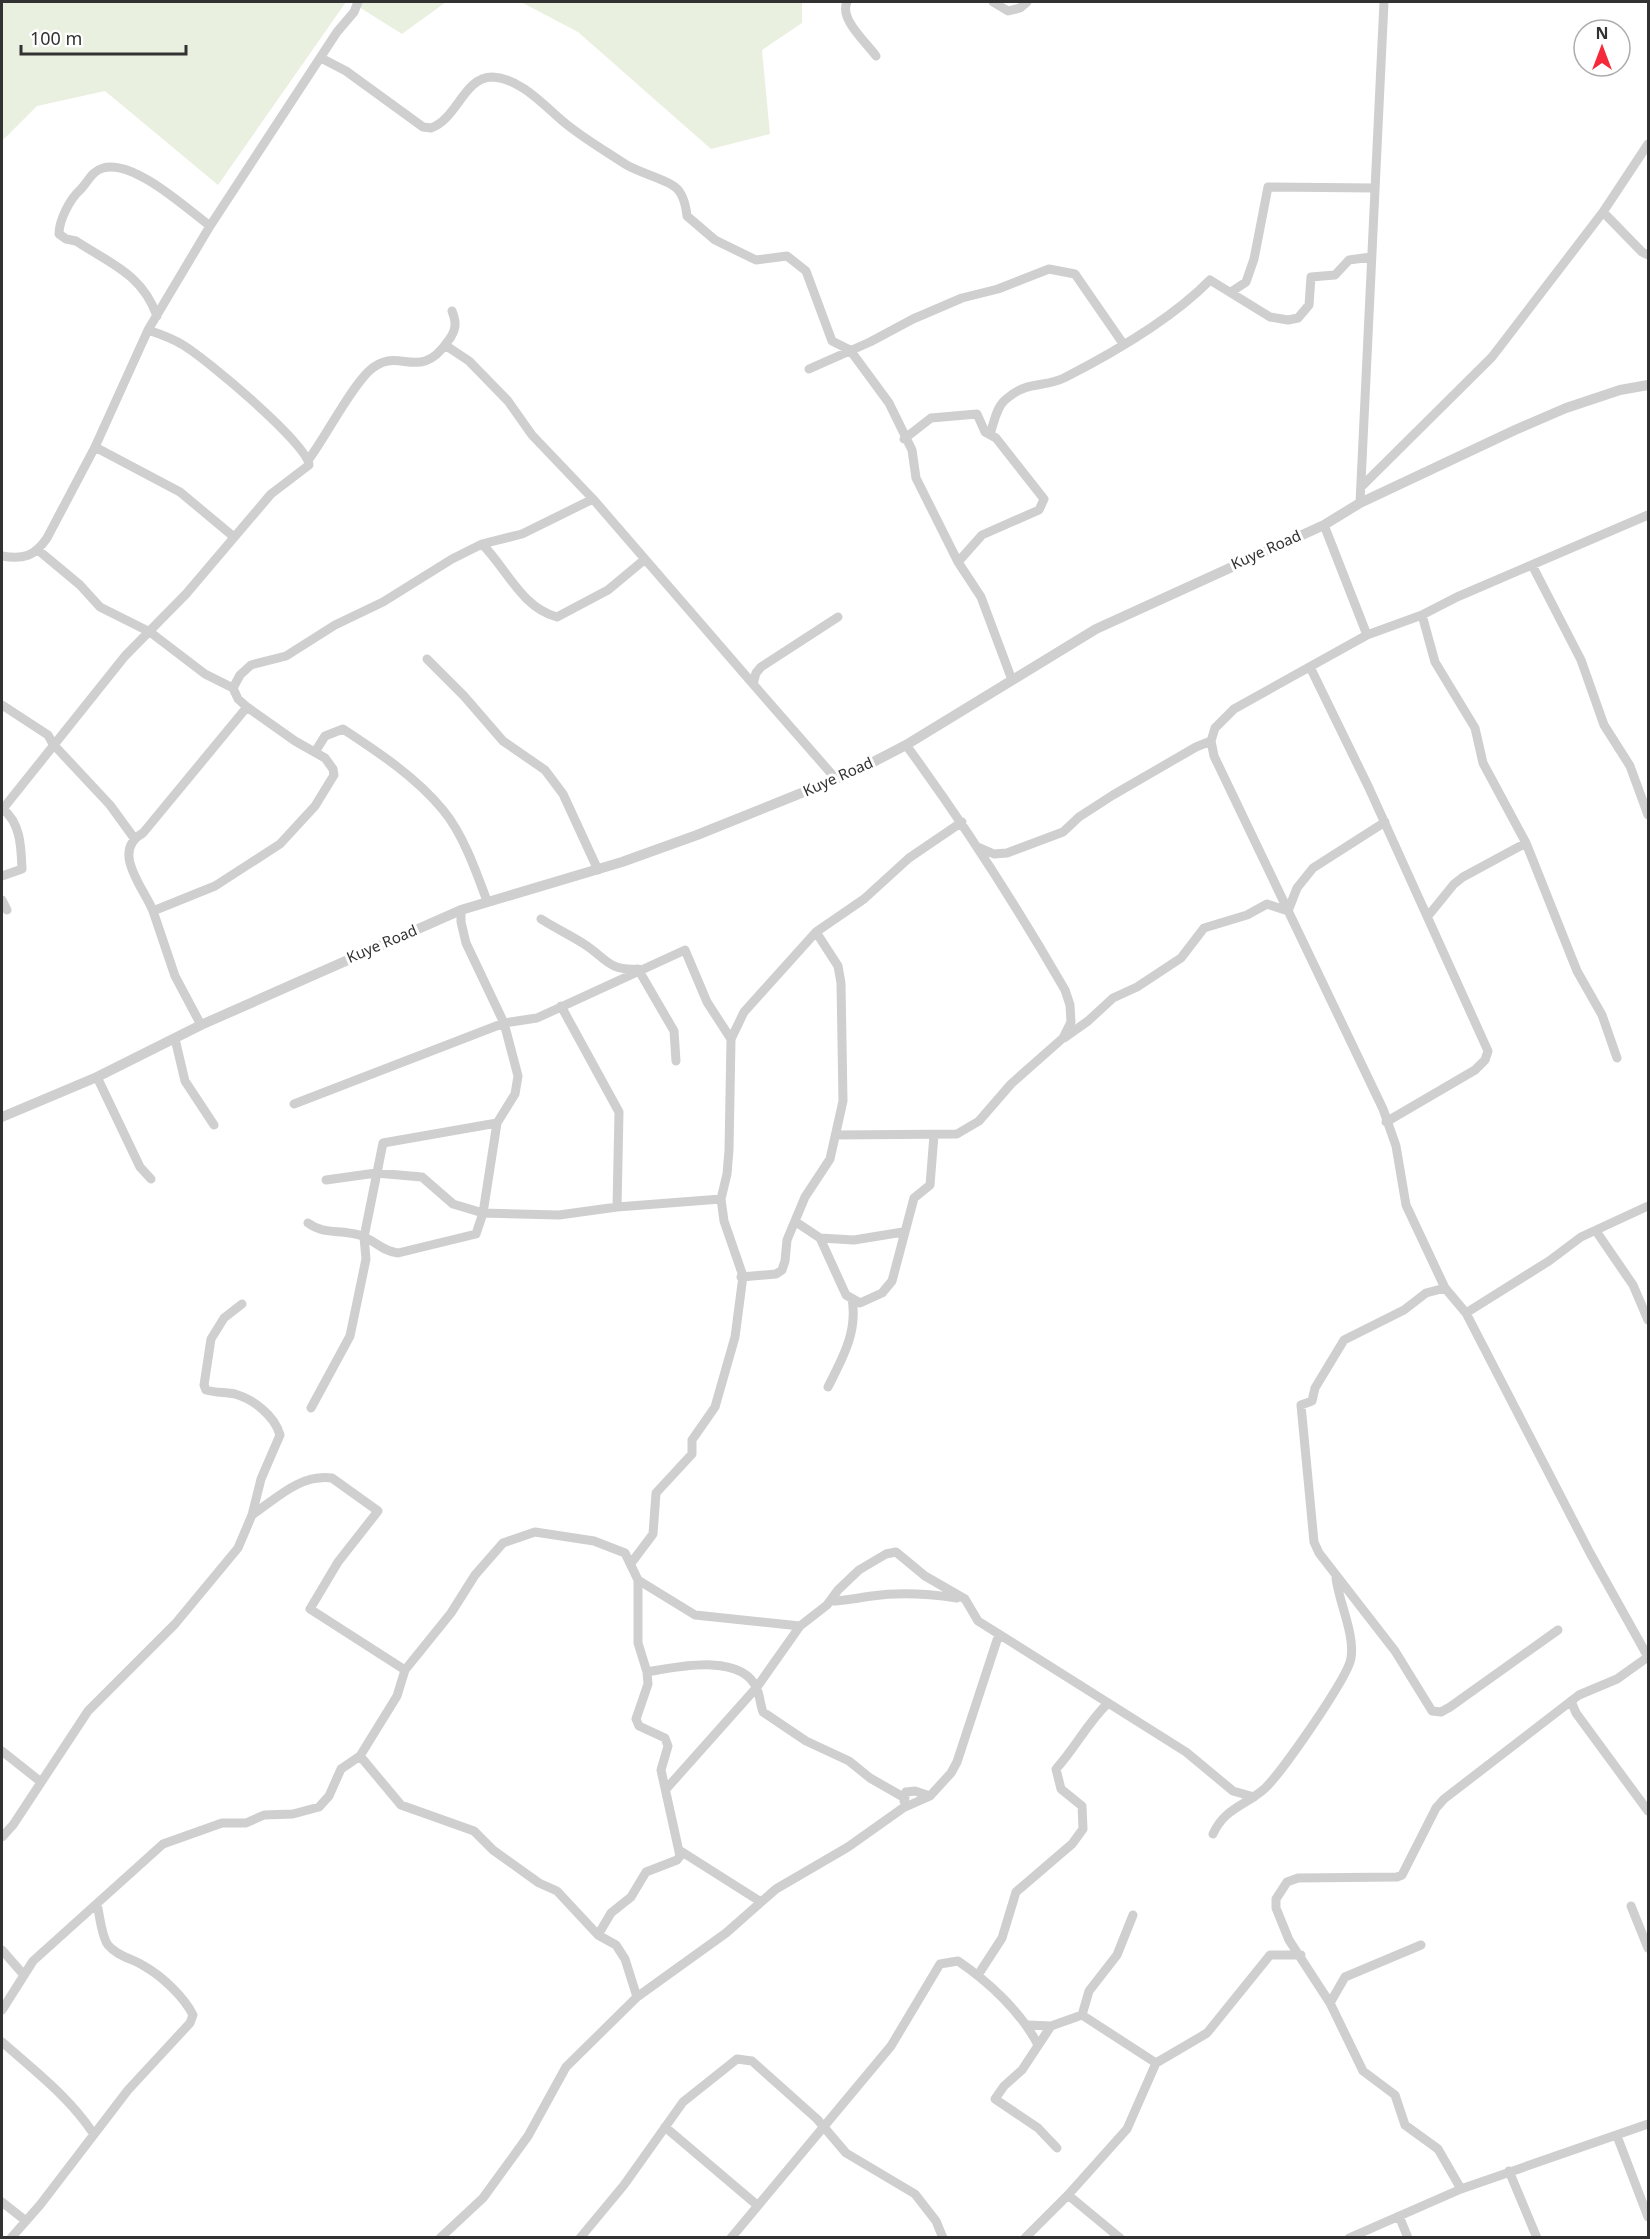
<svg xmlns="http://www.w3.org/2000/svg" width="1650" height="2239" font-family="'Noto Sans',sans-serif">
	<rect width="100%" height="100%" fill="#fff"/>
	<!-- green -->
	<path fill="#e9f0e0" d="M2 2H346L218 185 105 91 37 106 2 141Z
		M351 2H446L402 34Z
		M521 2H802V23L762 50 770 134 711 149 578 32Z"/>
	<g fill="none" stroke-linecap="round" stroke-linejoin="round">
		<!-- minor -->
		<path stroke="#cfcfcf" stroke-width="9" d="M847 2C839 19 866 42 876 56
			M993 2 1008 11 1020 8 1027 2
			M321 58 346 71 423 127 431 128C457 119 464 77 492 77 518 78 540 101 558 117 576 134 604 150 625 164 637 172 668 180 675 187 683 193 686 207 687 216L715 240 756 260 787 256 806 271 832 341 850 350 889 403 912 450 916 478 958 562 981 597 1012 680
			M1603 212 1642 252 1648 255
			M1231 292 1246 282 1254 259 1268 187 1374 188
			M157 316C142 274 111 264 76 241L66 239 59 234C59 220 70 199 80 190 88 182 92 171 103 168 133 159 186 208 210 226
			M445 345 469 361 508 401 532 435 593 499 753 684
			M809 369 870 342 913 319 962 298 998 289 1049 269 1075 274 1124 345
			M990 434C994 423 996 408 1005 400 1027 380 1043 388 1064 378 1113 353 1171 320 1210 280L1270 317 1288 320 1298 318 1309 305 1311 277 1335 275 1349 260 1371 257
			M904 439 931 418 977 414 985 432 996 438 1044 499 1039 510 982 535 958 562
			M95 447 180 492 234 537
			M309 459C326 436 350 389 369 371 399 343 418 385 448 341 456 331 457 323 452 311
			M1361 487 1492 357 1603 212 1648 144
			M1360 503 1384 2
			M1648 515 1457 597 1422 615 1367 635 1234 709 1215 728 1211 741 1214 756 1383 1109 1396 1146 1406 1205 1445 1288 1466 1313 1590 1553 1648 1657
			M1324 525 1367 635
			M482 544C507 569 521 607 557 617L608 590 644 560
			M38 550 80 585 100 607 150 632 205 674 233 688 238 699 247 707 295 741 325 758 333 769 334 775 315 806 280 844 215 886 153 911 175 976 201 1025
			M2 556C23 560 35 556 47 538L95 447 148 330 210 226 337 32 354 12 358 2
			M1532 565 1581 660 1604 725 1630 766 1648 815
			M1422 615 1435 662 1475 728 1483 763 1526 843 1577 971 1602 1015 1617 1058
			M427 659 464 696 503 741 545 770 563 794 598 870
			M1310 667 1369 788 1488 1051 1485 1060 1475 1070 1386 1122
			M233 688 240 675 251 665 286 656 335 625 383 602 452 559 482 544 522 534 593 499
			M2 705 48 735 53 744 110 805 134 838
			M315 752 325 736 343 729C378 752 416 777 443 810 463 834 476 871 487 901
			M836 779 753 684 756 673 761 667 838 617
			M2 810 125 656 186 594 271 494 309 465C308 444 205 358 183 345 172 338 160 334 148 330
			M978 847 994 854 1007 853 1063 832 1079 817 1113 795 1196 747 1211 741
			M2 876 22 869C21 847 21 824 3 809
			M2 900 7 910
			M153 911C144 888 110 851 143 833L247 707
			M1428 916 1454 884 1463 877 1526 843
			M541 919C555 928 570 935 584 944 606 958 608 971 638 969L674 1031 676 1061
			M561 1006 619 1112 617 1207
			M1064 1038 1088 1021 1113 998 1137 987 1181 958 1204 928 1247 915 1267 904 1288 911 1297 888 1313 868 1385 822
			M175 1039 185 1081 214 1125
			M97 1077 140 1167 151 1179
			M294 1104 504 1023 537 1018 685 950 707 1002 731 1039
			M837 1135 957 1134 979 1121 1011 1084 1063 1038 1071 1022 1070 1005 1065 990C1016 905 964 824 906 745
			M326 1180 376 1173 422 1177 453 1204 483 1213 559 1215 617 1207 721 1199
			M796 1222 820 1238 846 1295 860 1303 882 1293 892 1281 914 1198 930 1185 934 1135
			M308 1223C324 1235 340 1229 359 1235 374 1239 381 1251 398 1253L476 1234 483 1213 497 1123 515 1094 518 1076 504 1023 466 943 461 922V910
			M1596 1231 1633 1285 1648 1320
			M820 1238 854 1240 903 1232
			M741 1277 776 1274 782 1270 785 1261 787 1240 805 1197 830 1159 843 1101 841 983 838 966 816 932
			M1445 1288 1426 1293 1404 1310 1344 1340 1315 1388 1312 1401 1301 1405 1314 1542 1319 1553 1395 1651 1432 1711 1441 1712 1450 1707 1558 1630
			M1466 1313 1549 1261 1581 1237 1648 1206
			M828 1387C842 1359 858 1332 852 1299
			M311 1408 350 1336 366 1259 364 1237 383 1143 497 1123
			M252 1515C277 1498 300 1474 332 1478L378 1511 338 1562 310 1609 405 1670
			M632 1562 653 1534 656 1493 692 1454V1440L715 1407 735 1337 743 1276 724 1221 721 1199 727 1174 729 1150 731 1039 744 1012 816 932 864 899 909 858 962 822
			M638 1580 695 1615 800 1626
			M830 1601C845 1601 857 1598 872 1596 899 1592 930 1594 957 1598
			M647 1672C676 1667 742 1652 757 1689 760 1696 760 1704 763 1712L806 1741 849 1761 870 1778 905 1798
			M1571 1701 1576 1713 1648 1811
			M2 1751 41 1782
			M360 1756 397 1696 405 1670 451 1613 475 1575 503 1543 535 1532 594 1541 625 1553 638 1580V1643L647 1672 648 1684 636 1719 639 1726 665 1738 668 1746 661 1770 680 1856 677 1860 646 1872 631 1897 611 1913 598 1935
			M667 1788 757 1687 800 1626 827 1605 838 1590 859 1570 886 1554 896 1552 925 1576 965 1599 978 1621 1186 1752 1233 1791 1254 1797
			M904 1801 906 1792 915 1791 930 1796
			M1213 1834C1224 1809 1244 1806 1263 1790 1279 1777 1349 1676 1351 1658 1355 1634 1339 1603 1336 1578
			M2 1837 13 1825 88 1711 175 1624 238 1548 252 1515 261 1479 280 1435C275 1416 253 1399 235 1394 225 1392 216 1393 206 1390L204 1385 211 1339 224 1318 242 1304
			M679 1850 761 1902
			M1631 1906 1648 1948
			M2 1950 23 1974
			M978 1975 1002 1938 1016 1892 1072 1844 1083 1829 1082 1806 1061 1789 1056 1769C1076 1747 1086 1725 1107 1704
			M1330 2003 1345 1977 1421 1945
			M2 2010 33 1961 163 1844 222 1823H246L264 1815 293 1814 319 1807 329 1796 341 1769 360 1756 401 1805 474 1831 493 1850 539 1883 557 1891 598 1935 616 1945 625 1959 637 1997
			M1082 2015 1089 1991 1117 1955 1133 1915
			M1082 2015 1156 2063
			M1028 2025 1051 2026
			M2 2042C35 2071 69 2097 93 2133
			M665 2127 757 2205
			M1617 2136 1648 2217
			M1057 2148 1038 2128 995 2099 1004 2086 1022 2070 1051 2026 1082 2015
			M1509 2171 1537 2238
			M1461 2189 1438 2149 1405 2125 1395 2095 1363 2071 1330 2003 1289 1940 1276 1908V1899L1287 1882 1298 1878 1397 1877 1402 1875 1436 1808 1444 1799 1579 1695 1617 1679 1648 1657
			M1068 2195 1120 2238
			M2 2202 26 2221
			M1399 2216 1408 2238
			M11 2238 40 2205 128 2090 190 2023 193 2015C184 1997 162 1976 144 1966 133 1959 117 1956 108 1945 101 1935 100 1916 97 1904
			M440 2238 483 2198 528 2136 566 2067 637 1997 726 1933 776 1889 848 1847 903 1808 930 1796 951 1773 957 1762 999 1634
			M580 2238 624 2185 683 2102 737 2059 752 2061 817 2119 846 2153 915 2194 936 2221 943 2238
			M731 2238 891 2046 940 1964 958 1961C989 1982 1021 2012 1038 2045
			M1025 2238 1068 2195 1127 2129 1156 2063 1207 2033 1270 1955H1301
			M1349 2238 1461 2189 1648 2124"/>
		<!-- tertiary -->
		<path stroke="#cfcfcf" stroke-width="10" d="M2 1117 97 1077 201 1025 461 910 622 862 697 835 856 771 906 745 1096 629 1324 525 1360 503 1515 430 1566 408 1620 390 1648 385"/>
	</g>
	<g text-anchor="middle" stroke-width="6" stroke-linejoin="round" paint-order="stroke">
		<!-- street labels -->
		<g font-size="15" fill="#323232" stroke="#fff">
			<text transform="translate(1266 550) rotate(-24)" y="5">Kuye Road</text>
			<text transform="translate(838 777) rotate(-24)" y="5">Kuye Road</text>
			<text transform="translate(382 944) rotate(-23)" y="5">Kuye Road</text>
		</g>
	</g>
	<!-- border -->
	<rect width="1650" height="2239" fill="none" stroke="#323232" stroke-width="6"/>
	<!-- north arrow -->
	<g transform="translate(1602 48)"><circle r="28" fill="#ffffff" stroke="#adadad" stroke-width="1.5"/>
	<path d="M0-4.5L10 22L0 15L-10 22Z" fill="#f5293a"/>
	<text y="-9" font-size="16" font-weight="bold" text-anchor="middle" fill="#323232">N</text>
	</g>
	<!-- scale -->
	<path d="M21 45v9h165v-9" fill="none" stroke="#323232" stroke-width="3"/>
	<text x="30" y="45" font-size="18" fill="#323232" stroke="#ffffff" stroke-width="4.5" paint-order="stroke">100 m</text>
</svg>
